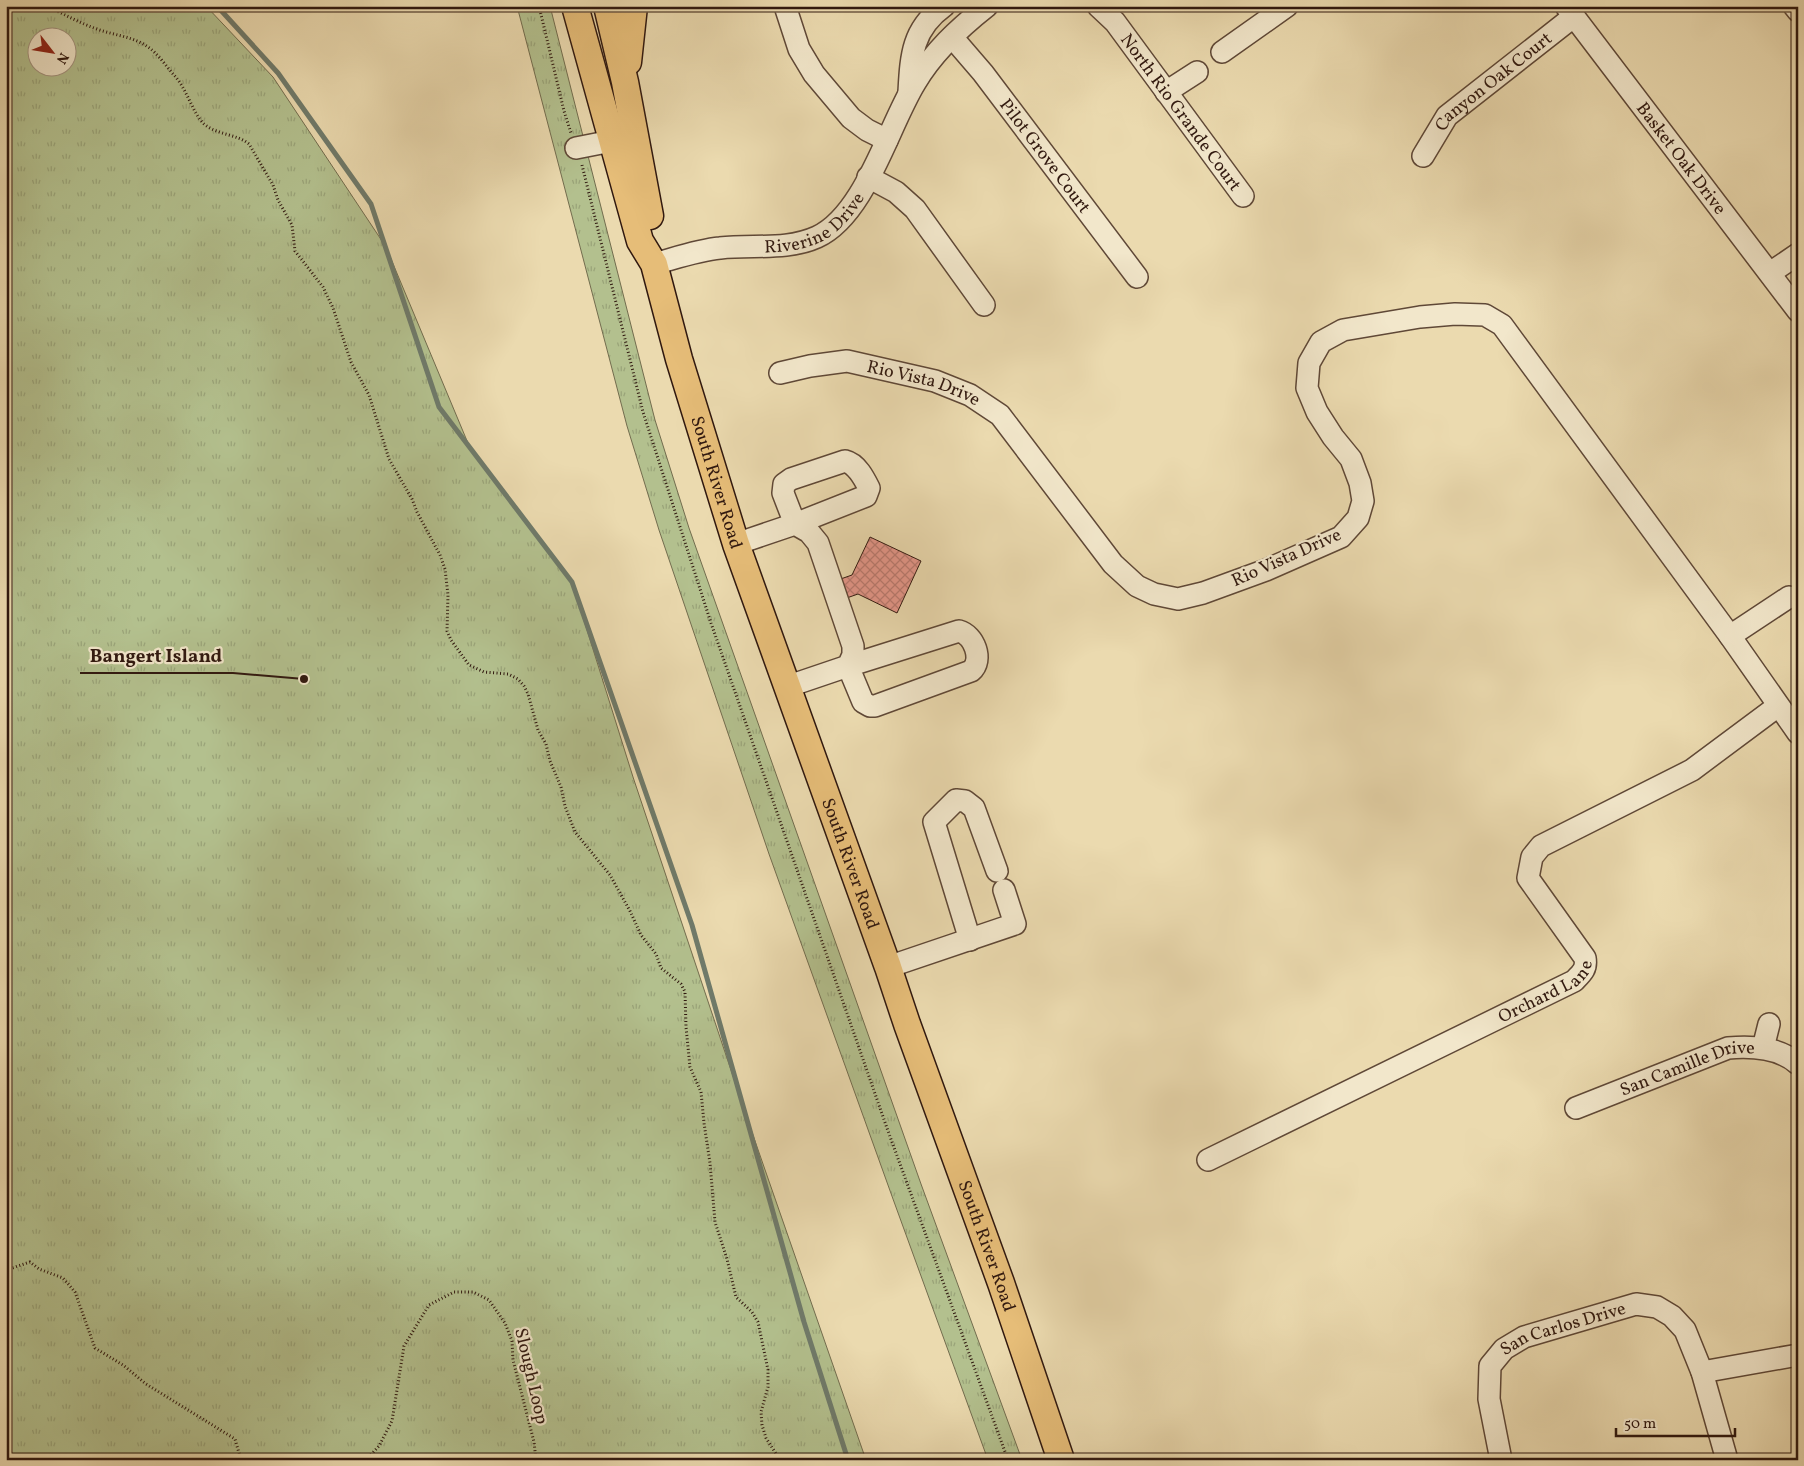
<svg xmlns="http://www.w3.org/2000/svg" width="1804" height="1466" font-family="Vollkorn,serif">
	<defs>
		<pattern id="grass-tufts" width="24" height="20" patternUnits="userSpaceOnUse" patternTransform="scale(1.25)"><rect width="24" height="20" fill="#b3c08e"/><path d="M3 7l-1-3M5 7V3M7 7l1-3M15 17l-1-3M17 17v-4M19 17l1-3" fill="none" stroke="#9aa479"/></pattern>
		<pattern id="building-cross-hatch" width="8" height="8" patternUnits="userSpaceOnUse" patternTransform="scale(1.25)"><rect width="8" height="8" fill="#e7988c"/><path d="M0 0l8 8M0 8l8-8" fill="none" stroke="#bc7b71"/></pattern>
	</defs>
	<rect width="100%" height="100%" fill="#ebdaaf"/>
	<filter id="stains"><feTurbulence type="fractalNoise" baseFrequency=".004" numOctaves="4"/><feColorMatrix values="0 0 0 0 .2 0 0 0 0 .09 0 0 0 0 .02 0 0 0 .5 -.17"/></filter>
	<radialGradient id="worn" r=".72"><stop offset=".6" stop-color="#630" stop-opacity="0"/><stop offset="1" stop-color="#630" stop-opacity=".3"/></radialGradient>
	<!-- grass -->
	<path fill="url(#grass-tufts)" stroke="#726c4e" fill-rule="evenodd" d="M6 6H206L273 77 386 247 470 448 572 582 633 777 747 1118 866 1460H6ZM38 38H68V68H38Z
		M517 6H550L655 420 689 528 921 1184 1022 1460H988L893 1199 769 854 659 530 627 426Z"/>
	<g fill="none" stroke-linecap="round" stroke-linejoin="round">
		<!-- stream -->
		<path stroke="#6f7a6a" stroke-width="5" d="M217 6 278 73 371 204 439 407 572 582 692 925 804 1322 848 1460"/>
	</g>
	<!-- building -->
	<path fill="url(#building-cross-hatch)" stroke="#30180f" d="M870 537 921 561 897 613 858 594 841 600 835 581 852 575Z"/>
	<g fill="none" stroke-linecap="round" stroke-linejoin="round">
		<!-- minor casing -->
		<g stroke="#5f4837" stroke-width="24">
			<g id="minor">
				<path d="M785 6 799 49 814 74 851 118 867 130 887 140"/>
				<path id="s1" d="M1098 6 1115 22 1243 196"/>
				<path id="s2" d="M1566 6 1798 311"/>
				<path d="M1794 6 1798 11"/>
				<path id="s3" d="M952 37 983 73 1137 277"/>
				<path d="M1222 52 1287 6"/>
				<path d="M909 92C911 56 912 29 944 6"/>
				<path d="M1166 92 1197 72"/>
				<path d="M576 148 627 138"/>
				<path id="s4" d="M1423 156 1447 116 1573 17"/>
				<path d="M868 177 896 192 915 209 984 305"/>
				<path id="s5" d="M654 264C676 258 698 250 720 248 753 244 786 251 817 237 865 215 888 127 915 83 933 52 959 28 987 6"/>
				<path d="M1770 273 1798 254"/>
				<path id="s6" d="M780 373 810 366 847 361 935 381 970 395 1000 415 1113 564 1137 586 1154 594 1178 599 1203 593 1266 570 1341 537 1358 518 1363 501 1360 483 1351 459 1333 437 1317 412 1307 388 1309 363 1321 342 1343 330 1420 317 1455 314 1485 315 1502 325 1730 636 1798 733"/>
				<path d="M845 461C857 464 864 478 869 488L866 496 795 524 783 493 784 484 791 479Z"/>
				<path d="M736 544 795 524 809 532 818 543 853 646V655L848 666 786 687"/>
				<path d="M959 631C974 635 984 660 971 671L875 706H870L863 702 848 666Z"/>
				<path d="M1730 636 1789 597"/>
				<path d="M970 940 934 822 956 800 965 801 974 808 997 871"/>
				<path d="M888 967 1015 924 1004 890"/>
				<path d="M1763 1048 1769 1024"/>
				<path id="s7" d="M1576 1108 1728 1048C1752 1046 1779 1047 1798 1064"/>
				<path id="s8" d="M1208 1160 1574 981C1582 973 1587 969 1585 958L1528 878 1532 857 1541 846 1692 770 1778 706"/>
				<path d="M1702 1372 1798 1355"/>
				<path id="s9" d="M1501 1460 1489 1399 1490 1366 1504 1349 1524 1337 1636 1304 1657 1307 1672 1316 1685 1330 1702 1372 1727 1460"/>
			</g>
		</g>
		<!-- major casing -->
		<g stroke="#30180f" stroke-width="29">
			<g id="major">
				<path id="s10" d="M575 6 640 241 654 264 679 359 736 544 888 967 907 1024 1001 1283 1061 1460"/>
				<path d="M607 6 625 82 650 216"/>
				<path d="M628 62 634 6"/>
			</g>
		</g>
		<!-- path -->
		<path stroke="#30180f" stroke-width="3" stroke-dasharray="1 2.5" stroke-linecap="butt" d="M45 6C63 13 79 23 97 29 113 35 130 36 145 45 157 52 165 65 174 75 187 89 192 112 204 124 217 135 237 134 249 144L273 185 278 200 292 225 295 251 323 287 333 308 351 362 369 395 389 459 412 499 417 512 440 555 445 569 448 595 447 631 451 640 469 665 484 672 508 674 518 679 524 686 528 694 538 730 546 744 550 761 561 787 565 806 575 832 610 875 630 911 641 935 656 954 661 968 681 984 685 992 686 1027 690 1067 701 1092 704 1123 710 1163 715 1222 727 1259 736 1297 752 1312 758 1322 768 1370V1387L761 1412 762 1425 766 1438 780 1460
			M539 6 564 111 571 133
			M582 165 643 412 711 623 888 1131 1008 1460
			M6 619 10 638 6 644
			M6 1270 30 1262 39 1269 63 1278 75 1292 95 1348 123 1365 146 1384 235 1439 241 1460
			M366 1460 379 1446 392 1421 404 1346 429 1305 454 1292H473L489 1300 505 1323 512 1341 513 1360 534 1442 536 1460"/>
		<!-- minor -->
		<use href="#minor" stroke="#f2e7cb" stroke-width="21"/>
		<!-- major -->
		<use href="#major" stroke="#e6bd78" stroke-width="26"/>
	</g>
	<g text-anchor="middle" stroke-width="4.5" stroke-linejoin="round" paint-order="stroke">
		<!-- street labels -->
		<g font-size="18" fill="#30180f" stroke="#f2e7cb">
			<text dy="6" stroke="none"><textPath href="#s4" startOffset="104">Canyon Oak Court</textPath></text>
			<text dy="6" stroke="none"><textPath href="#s1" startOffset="135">North Rio Grande Court</textPath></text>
			<text dy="6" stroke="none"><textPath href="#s3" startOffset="151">Pilot Grove Court</textPath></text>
			<text dy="6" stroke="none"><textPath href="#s2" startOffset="191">Basket Oak Drive</textPath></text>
			<text dy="6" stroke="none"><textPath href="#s5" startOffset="170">Riverine Drive</textPath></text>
			<text dy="6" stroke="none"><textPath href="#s6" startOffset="148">Rio Vista Drive</textPath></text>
			<text dy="6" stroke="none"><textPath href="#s10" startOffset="498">South River Road</textPath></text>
			<text transform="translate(1286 557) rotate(-24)" y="6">Rio Vista Drive</text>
			<text dy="6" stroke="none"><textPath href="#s10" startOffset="902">South River Road</textPath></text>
			<text dy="6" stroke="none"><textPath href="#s8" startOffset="378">Orchard Lane</textPath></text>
			<text dy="6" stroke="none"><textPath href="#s7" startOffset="119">San Camille Drive</textPath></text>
			<text dy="6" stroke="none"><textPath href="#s10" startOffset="1308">South River Road</textPath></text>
			<text dy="6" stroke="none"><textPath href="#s9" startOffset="180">San Carlos Drive</textPath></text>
			<text transform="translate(532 1376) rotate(77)" y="6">Slough Loop</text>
		</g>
	</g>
	<!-- callouts -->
	<path fill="none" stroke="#30180f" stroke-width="2" d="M304 679L233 673H80"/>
	<circle fill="#30180f" stroke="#f2e7cb" stroke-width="2" cx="304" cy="679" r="5"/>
	<g font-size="19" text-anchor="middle" font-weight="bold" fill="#30180f" stroke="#f2e7cb" stroke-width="4.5" stroke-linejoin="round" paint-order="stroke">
		<text x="156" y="662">Bangert Island</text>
	</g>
	<!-- margin -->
	<rect width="1804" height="1466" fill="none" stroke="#ebdaaf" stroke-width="25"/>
	<rect x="8" y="8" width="1789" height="1451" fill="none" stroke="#30180f" stroke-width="2.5"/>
	<rect x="12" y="12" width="1779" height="1441" fill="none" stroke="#30180f"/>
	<!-- north arrow -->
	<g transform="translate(52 52) rotate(121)"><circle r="24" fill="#f2e7cb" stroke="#a49480"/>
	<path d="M0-4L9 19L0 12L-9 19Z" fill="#8f2418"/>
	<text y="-8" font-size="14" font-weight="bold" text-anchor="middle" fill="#30180f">N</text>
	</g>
	<!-- scale -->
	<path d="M1616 1428v8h119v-8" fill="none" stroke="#30180f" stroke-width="2.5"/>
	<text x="1624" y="1428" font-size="15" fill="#30180f" stroke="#f2e7cb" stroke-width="4" paint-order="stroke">50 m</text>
	<rect width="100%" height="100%" filter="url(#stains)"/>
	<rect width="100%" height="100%" fill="url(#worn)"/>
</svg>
